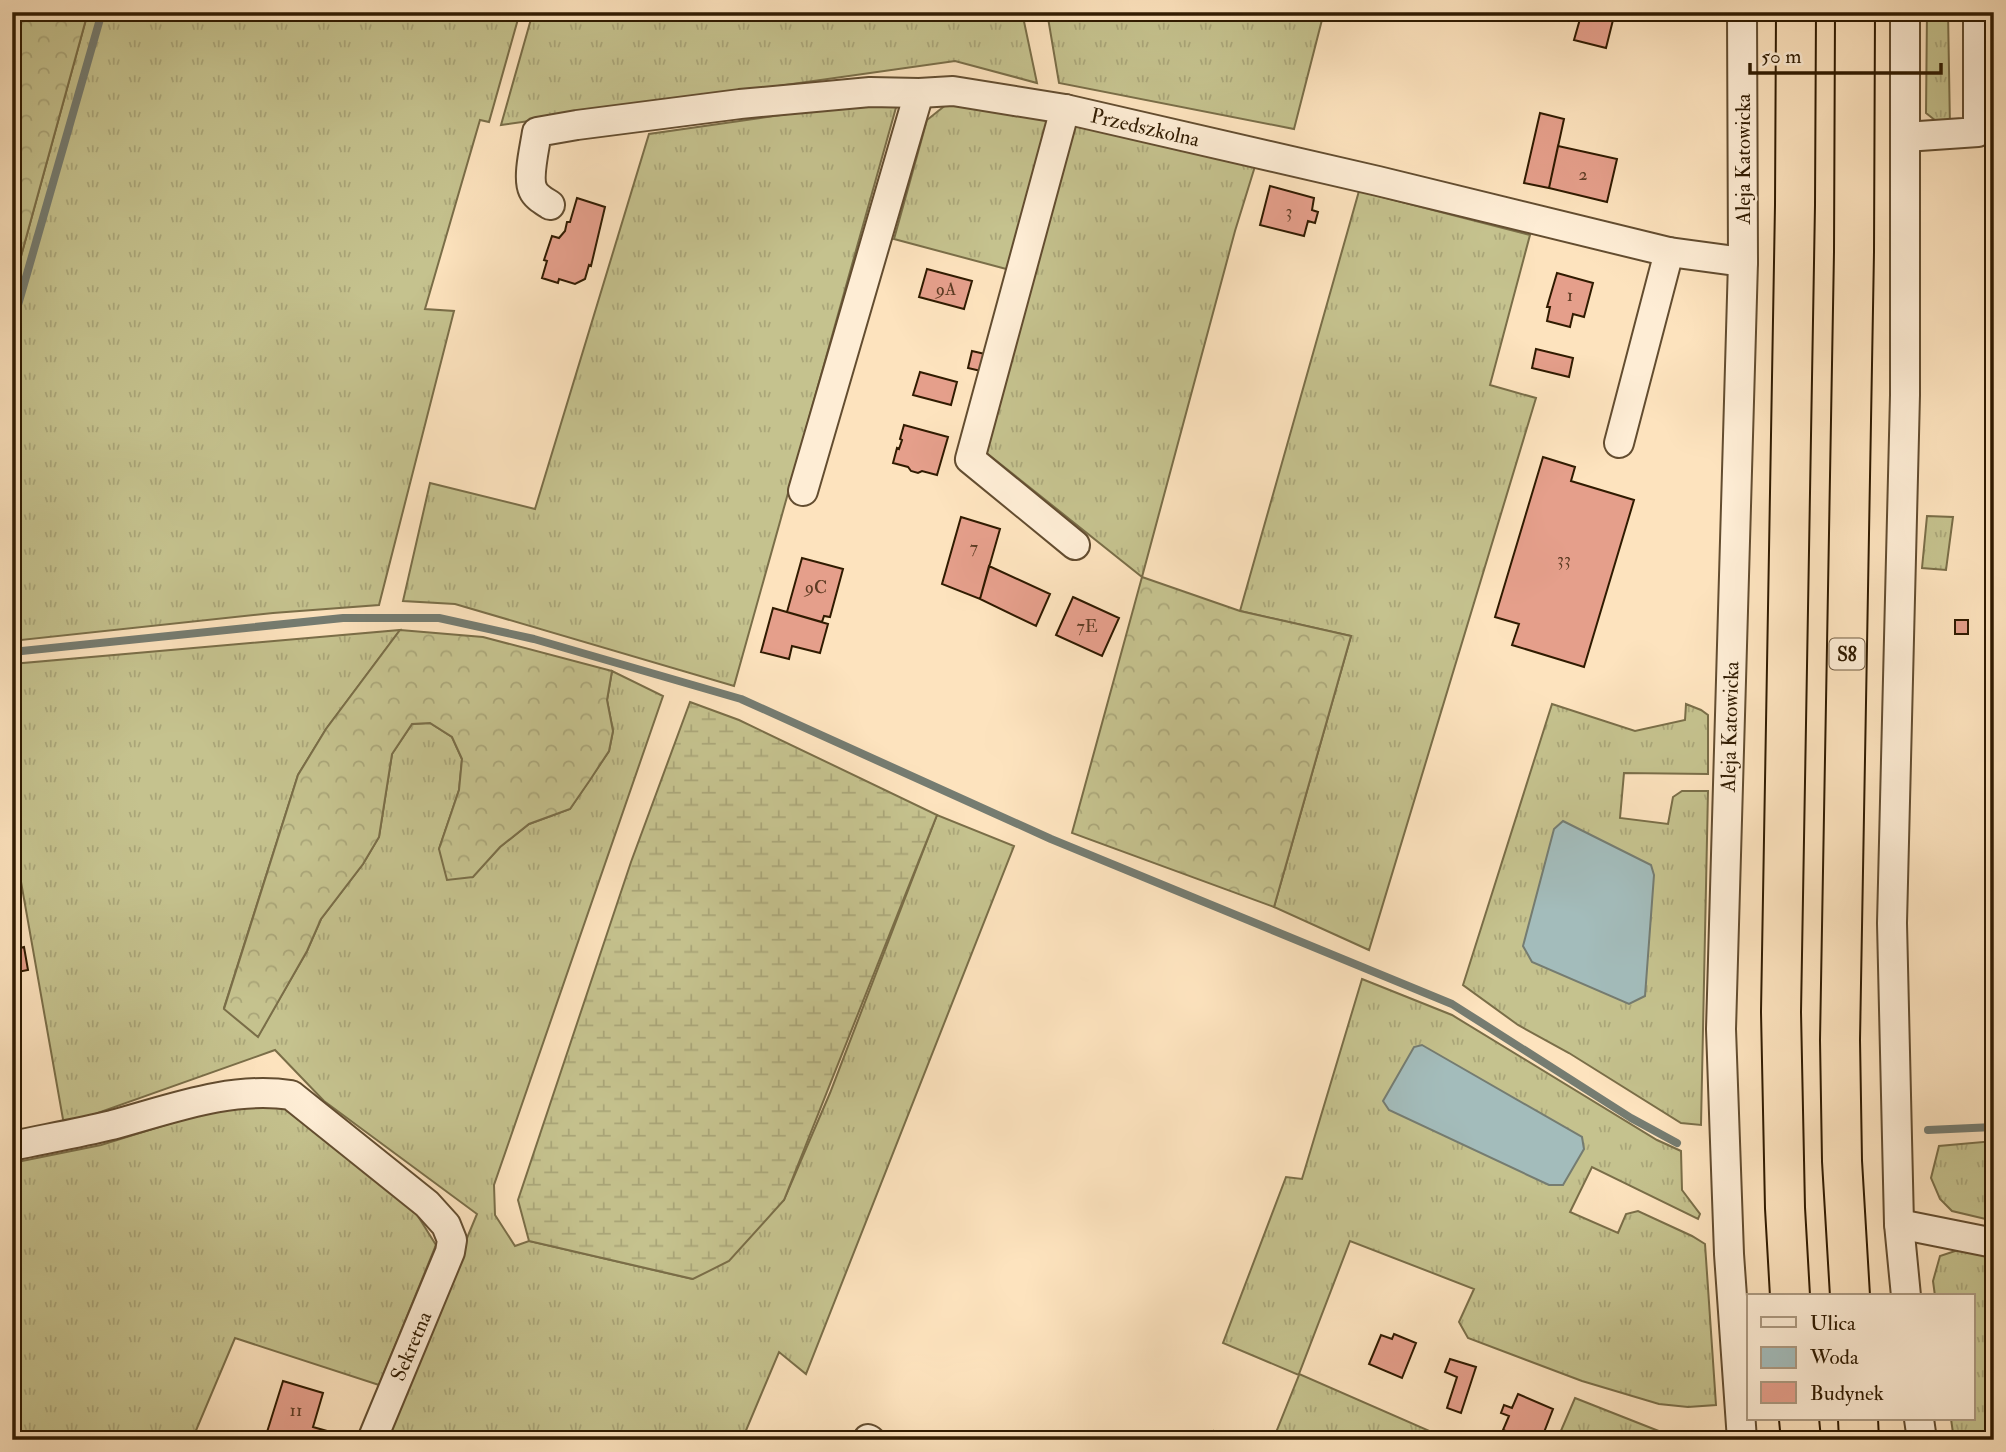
<svg xmlns="http://www.w3.org/2000/svg" width="2006" height="1452" font-family="'IM FELL Double Pica',serif">
	<defs>
		<pattern id="grass-tufts" width="24" height="20" patternUnits="userSpaceOnUse" patternTransform="scale(1.75)"><rect width="24" height="20" fill="#c5c28e"/><path d="M3 7l-1-3M5 7V3M7 7l1-3M15 17l-1-3M17 17v-4M19 17l1-3" fill="none" stroke="#aaa679"/></pattern>
		<pattern id="forest-crowns" width="20" height="18" patternUnits="userSpaceOnUse" patternTransform="scale(1.75)"><rect width="20" height="18" fill="#c5c28e"/><path d="M2 6a3 3 0 1 1 6 0M12 15a3 3 0 1 1 6 0" fill="none" stroke="#aaa679"/></pattern>
		<pattern id="wetland-marsh" width="20" height="14" patternUnits="userSpaceOnUse" patternTransform="scale(1.75)"><rect width="20" height="14" fill="#c5c28e"/><path d="M1 5h8M5 5V1M11 12h8M15 12V8" fill="none" stroke="#aaa679"/></pattern>
	</defs>
	<rect width="100%" height="100%" fill="#fde3be"/>
	<filter id="stains"><feTurbulence type="fractalNoise" baseFrequency=".00286" numOctaves="4"/><feColorMatrix values="0 0 0 0 .2 0 0 0 0 .09 0 0 0 0 .02 0 0 0 .5 -.17"/></filter>
	<radialGradient id="worn" r=".72"><stop offset=".6" stop-color="#630" stop-opacity="0"/><stop offset="1" stop-color="#630" stop-opacity=".3"/></radialGradient>
	<!-- grass -->
	<path fill="url(#grass-tufts)" stroke="#7a6e48" stroke-width="2" d="M88 12H520L489 122 480 120 425 309 454 311 379 605 273 613 12 641V289Z
		M533 12H1022L1037 83 955 61 501 125Z
		M1047 12H1324L1294 129 1059 83Z
		M1927 12H1948L1950 127 1936 121 1926 113Z
		M969 103 1048 120 1010 270 894 239 927 120 947 104Z
		M897 104 734 686 455 604 403 601 430 483 535 509 649 134 836 107Z
		M1083 123 1256 163 1235 231 1142 577 984 451 1068 131Z
		M1359 191 1530 235 1490 385 1536 398 1369 950 1274 907 1351 636 1240 611Z
		M1927 516 1953 517 1946 570 1922 568Z
		M400 630 326 729 298 775 224 1008 258 1036 307 951 321 919 363 864 379 837 392 754 412 724 430 723 452 737 462 759 459 790 439 849 472 877 500 847 529 824 570 809 609 751 613 731 607 700 612 671 663 696 494 1185 495 1215 515 1246 529 1241 692 1279 784 1200 830 1093 937 815 1014 846 806 1374 779 1352 742 1440H383L477 1214 324 1101 275 1050 64 1125 12 831V664Z
		M1552 704 1635 731 1685 720 1686 704 1701 710 1708 715V774L1624 773 1620 818 1668 824 1673 797 1682 791H1708L1701 1125 1681 1123 1569 1053 1518 1025 1463 985Z
		M1362 979 1452 1015 1657 1140 1681 1151 1682 1190 1700 1214 1698 1219 1592 1167 1570 1212 1618 1233 1626 1214 1638 1211 1692 1236 1705 1244 1716 1405 1688 1407 1659 1404 1582 1381 1468 1338 1459 1322 1474 1289 1350 1241 1299 1374 1441 1436 1440 1440H1273L1299 1375 1223 1343 1286 1177 1302 1179Z
		M279 1104 416 1213 436 1245 379 1385 235 1338 192 1440H12V1163L101 1145 220 1108Z
		M1994 1141V1221L1952 1211 1940 1199 1931 1178 1939 1146Z
		M1958 1250 1994 1258V1421L1991 1430 1954 1440 1951 1419H1973V1296H1935L1933 1281 1940 1256Z
		M1575 1398 1679 1439 1557 1440Z"/>
	<!-- forest -->
	<path fill="url(#forest-crowns)" stroke="#7a6e48" stroke-width="2" d="M12 12H88L12 289Z
		M1142 577 1240 611 1351 636 1274 907 1072 833Z
		M400 630 483 637 612 671 607 700 613 731 609 751 590 780 570 809 529 824 500 847 473 877 447 880 439 849 459 790 462 759 452 737 430 723 412 724 392 754 379 837 363 864 321 919 307 951 258 1037 224 1009 298 775 326 729Z"/>
	<!-- wetland -->
	<path fill="url(#wetland-marsh)" stroke="#7a6e48" stroke-width="2" d="M690 702 739 720 937 815 784 1200 729 1261 693 1279 529 1241 518 1200 631 862Z"/>
	<!-- water -->
	<path fill="#a3bcbb" stroke="#757c71" stroke-width="2" d="M1563 821 1651 865 1654 875 1645 996 1629 1004 1532 962 1523 946 1554 829Z
		M1422 1045 1582 1137 1584 1149 1563 1185H1549L1389 1110 1383 1101 1414 1047Z"/>
	<g fill="none" stroke-linecap="round" stroke-linejoin="round">
		<!-- stream -->
		<path stroke="#757c71" stroke-width="8" d="M12 326 102 12
			M12 652 343 618H439L534 639 741 699 1051 839 1452 1004 1631 1118 1677 1143
			M1928 1130 1994 1127"/>
	</g>
	<!-- building -->
	<path fill="#e59f8b" stroke="#301b01" stroke-width="2" d="M1582 12H1615L1606 48 1574 40Z
		M1540 113 1564 119 1549 188 1524 183Z
		M1558 146 1617 159 1607 202 1549 188Z
		M1270 186 1314 198 1312 210 1318 212 1315 223 1308 221 1304 236 1260 225Z
		M577 198 605 207 591 266 589 265 585 279 575 284 559 279 558 283 542 278 547 261 544 260 552 236 559 238 565 231 567 222H570Z
		M927 269 972 281 964 309 919 297Z
		M1557 273 1593 283 1584 317 1573 314 1570 327 1547 321 1550 307H1547Z
		M1536 349 1573 358 1569 377 1532 368Z
		M972 351 985 354 981 371 968 368Z
		M920 372 957 382 951 405 913 395Z
		M904 425 948 437 937 475 922 471 918 473 911 471 908 467 893 463 897 448 899 449 902 440 900 439Z
		M1543 457 1575 467 1571 481 1634 500 1584 667 1512 645 1519 624 1495 617Z
		M961 517 1000 529 980 599 942 584Z
		M802 558 843 569 830 617 824 616 822 622 787 612Z
		M989 566 1050 594 1036 626 980 599Z
		M1073 597 1119 618 1102 656 1056 635Z
		M773 608 828 624 820 653 792 646 789 659 761 652Z
		M1955 620H1968V634H1955Z
		M24 947 28 970 12 973V950Z
		M1394 1334 1416 1343 1402 1378 1369 1364 1381 1335 1392 1339Z
		M1450 1359 1476 1367 1461 1413 1447 1408 1457 1377 1445 1372Z
		M283 1381 323 1393 313 1427 327 1431 324 1440H292L267 1432Z
		M1518 1394 1553 1409 1541 1440H1528L1503 1430 1509 1416 1501 1413 1504 1405 1512 1408Z
		M1214 1431 1238 1440H1210Z"/>
	<g fill="none" stroke-linecap="round" stroke-linejoin="round">
		<!-- minor casing -->
		<g stroke="#634d30" stroke-width="32">
			<g id="minor">
				<path d="M1905 12V395L1892 923 1899 1224 1906 1296"/>
				<path d="M1065 109 970 459 1075 545"/>
				<path d="M1905 137 1978 132V12"/>
				<path id="s1" d="M550 205C544 201 536 197 533 190 527 178 535 146 537 132L577 125 740 104 870 92 919 93 953 91 1065 109 1378 181 1669 252 1743 262"/>
				<path d="M1619 443 1669 252"/>
				<path d="M803 491 919 93"/>
				<path d="M12 1146C45 1139 79 1133 112 1125 171 1109 230 1086 291 1095L427 1204 446 1225 452 1240 450 1252 372 1440"/>
				<path d="M1899 1224 1994 1243"/>
				<path d="M1919 1419 1922 1440"/>
				<path d="M868 1439 870 1440"/>
				<path id="s2" d="M1742 1440 1729 1254 1721 1029 1743 262 1742 12"/>
			</g>
		</g>
		<!-- highway casing -->
		<g stroke="#301b01" stroke-width="42">
			<path id="highway" d="M1790 1296 1785 1208 1781 1012 1795 205 1796 12
				M1850 1296 1842 1161 1840 1040 1854 252 1855 12
				M1799 1419 1801 1440
				M1858 1419 1859 1440"/>
		</g>
		<!-- minor -->
		<use href="#minor" stroke="#feedd5" stroke-width="28"/>
		<!-- highway -->
		<use href="#highway" stroke="#fde3be" stroke-width="38"/>
	</g>
	<g text-anchor="middle" stroke-width="5" stroke-linejoin="round" paint-order="stroke">
		<!-- number labels -->
		<g font-size="18" fill="#5d3c24">
			<text x="1583" y="180">2</text>
			<text x="1289" y="217">3</text>
			<text x="946" y="295">9A</text>
			<text x="1570" y="301">1</text>
			<text x="974" y="553">7</text>
			<text x="1564" y="565">33</text>
			<text x="816" y="593">9C</text>
			<text x="1087" y="632">7E</text>
			<text x="296" y="1416">11</text>
		</g>
		<!-- shield labels -->
		<rect fill="#feedd5" stroke="#6e5a41" stroke-width="2" x="1829.5" y="638.5" width="35" height="31" rx="5"/>
		<g font-size="19" font-weight="bold" fill="#301b01">
			<text x="1847" y="661">S8</text>
		</g>
		<!-- street labels -->
		<g font-size="21" fill="#301b01" stroke="#feedd5">
			<text dy="7" stroke="none"><textPath href="#s1" startOffset="696">Przedszkolna</textPath></text>
			<text transform="translate(1743 159) rotate(-90)" y="7">Aleja Katowicka</text>
			<text dy="7" stroke="none"><textPath href="#s2" startOffset="714">Aleja Katowicka</textPath></text>
			<text transform="translate(411 1346) rotate(-67)" y="7">Sekretna</text>
		</g>
	</g>
	<!-- margin -->
	<rect width="2006" height="1452" fill="none" stroke="#fde3be" stroke-width="42"/>
	<rect x="14" y="14" width="1978" height="1424" fill="none" stroke="#301b01" stroke-width="3.5"/>
	<rect x="21" y="21" width="1964" height="1410" fill="none" stroke="#301b01" stroke-width="2"/>
	<!-- legend -->
	<rect x="1747" y="1294" width="228" height="126" fill="#feedd5" stroke="#ac9980" stroke-width="2"/>
	<rect x="1761" y="1317" width="35" height="10" fill="#feedd5" stroke="#ac9980" stroke-width="2"/>
	<text x="1810" y="1330" font-size="21" fill="#301b01">Ulica</text>
	<rect x="1761" y="1347" width="35" height="21" fill="#a3bcbb" stroke="#ac9980" stroke-width="2"/>
	<text x="1810" y="1364" font-size="21" fill="#301b01">Woda</text>
	<rect x="1761" y="1382" width="35" height="21" fill="#e59f8b" stroke="#ac9980" stroke-width="2"/>
	<text x="1810" y="1400" font-size="21" fill="#301b01">Budynek</text>
	<!-- scale -->
	<path d="M1750 63v10h191v-10" fill="none" stroke="#301b01" stroke-width="3.5"/>
	<text x="1761" y="63" font-size="21" fill="#301b01" stroke="#feedd5" stroke-width="5" paint-order="stroke">50 m</text>
	<rect width="100%" height="100%" filter="url(#stains)"/>
	<rect width="100%" height="100%" fill="url(#worn)"/>
</svg>
